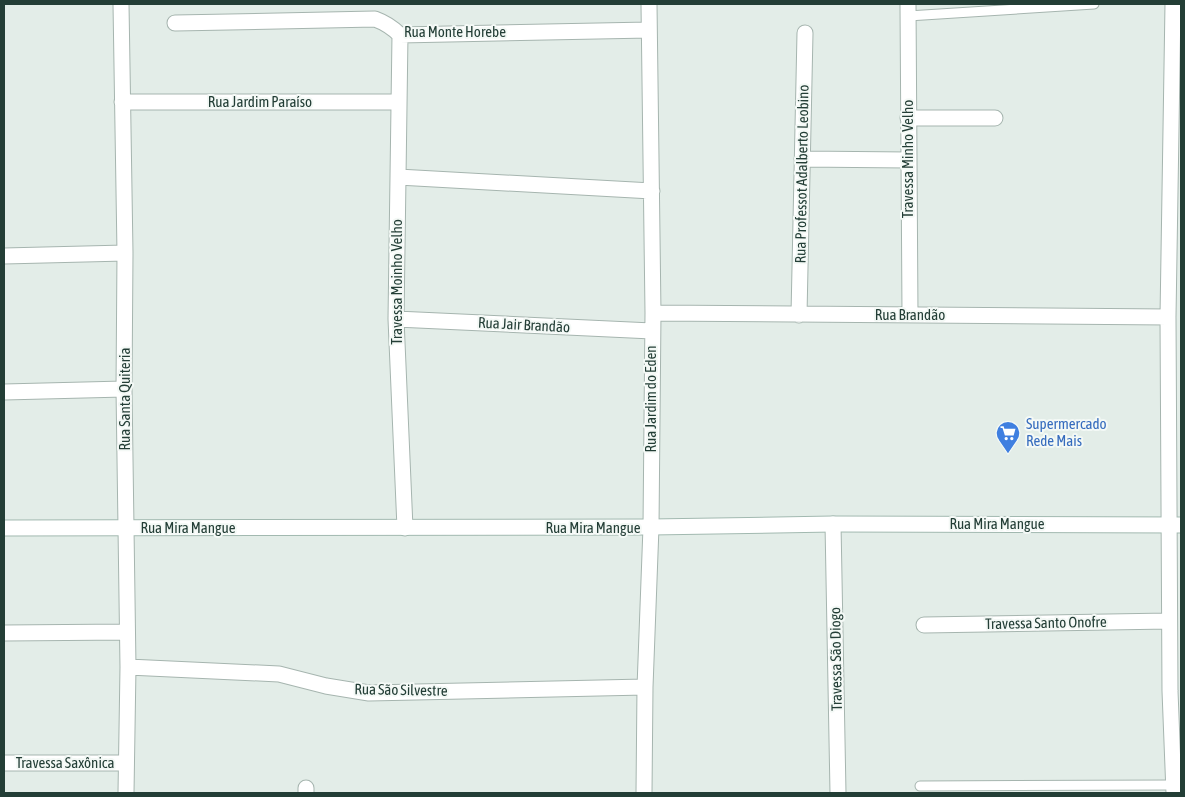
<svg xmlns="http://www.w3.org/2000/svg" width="1185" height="797" font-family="'Asap Condensed',sans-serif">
	<rect width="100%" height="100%" fill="#e3ede8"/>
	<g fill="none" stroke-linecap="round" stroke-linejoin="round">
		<!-- service casing -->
		<g stroke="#a6b5af" stroke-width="11">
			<path id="service" d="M908 16 1094 4
				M920 786 1173 785"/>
		</g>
		<!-- minor casing -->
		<g stroke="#a6b5af" stroke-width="17">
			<path id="minor" d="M121 4 125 253 124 389 128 667 126 793
				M908 4 910 314
				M1173 4 1168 317 1170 691 1174 793
				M175 23 375 19C386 23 392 27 400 35
				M400 35 396 319 405 528
				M400 35 649 30
				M122 102H399
				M908 118H995
				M802 159 908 160
				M398 177 652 191
				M4 256 125 253
				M653 313 1168 317
				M799 315 805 33
				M396 319 652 331
				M4 392 124 389
				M833 524 838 793
				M924 625 1169 621
				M4 633 127 632
				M128 667 279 674 326 686 369 693 645 687
				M4 763H126
				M306 793V788
				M644 793 645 687 651 527 653 313 649 4"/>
		</g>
		<!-- secondary casing -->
		<g stroke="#a2b9b0" stroke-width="17">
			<path id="secondary" d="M4 528 651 527 833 524 1181 525"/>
		</g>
		<!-- service -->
		<use href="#service" stroke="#fff" stroke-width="9"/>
		<!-- minor -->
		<use href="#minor" stroke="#fff" stroke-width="15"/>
		<!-- secondary -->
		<use href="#secondary" stroke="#fff" stroke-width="15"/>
	</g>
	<!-- icons -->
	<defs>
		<g id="supermarket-pin" transform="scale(1.25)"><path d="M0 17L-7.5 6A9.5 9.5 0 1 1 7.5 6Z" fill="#3f7fe0" stroke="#f4f9f6"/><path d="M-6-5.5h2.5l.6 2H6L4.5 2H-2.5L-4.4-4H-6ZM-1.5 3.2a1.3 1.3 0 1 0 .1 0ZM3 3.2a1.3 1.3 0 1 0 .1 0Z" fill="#fff"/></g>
	</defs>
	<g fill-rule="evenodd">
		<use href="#supermarket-pin" x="1008" y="433"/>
	</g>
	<g text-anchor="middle" stroke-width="4" stroke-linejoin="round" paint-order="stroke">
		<!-- street labels -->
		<g font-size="15" fill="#233e36" stroke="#f4f9f6">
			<text x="455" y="37">Rua Monte Horebe</text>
			<text x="260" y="107">Rua Jardim Paraíso</text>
			<text transform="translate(908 159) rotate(-90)" y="5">Travessa Minho Velho</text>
			<text transform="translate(802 174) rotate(-89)" y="5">Rua Professot Adalberto Leobino</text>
			<text transform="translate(397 282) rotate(-90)" y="5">Travessa Moinho Velho</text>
			<text x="910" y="320">Rua Brandão</text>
			<text transform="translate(524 325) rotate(3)" y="5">Rua Jair Brandão</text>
			<text transform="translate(125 399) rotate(-90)" y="5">Rua Santa Quiteria</text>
			<text transform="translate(651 399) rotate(-90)" y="5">Rua Jardim do Eden</text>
			<text x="997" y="529">Rua Mira Mangue</text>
			<text x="188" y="533">Rua Mira Mangue</text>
			<text x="593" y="533">Rua Mira Mangue</text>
			<text transform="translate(1046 623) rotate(-1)" y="5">Travessa Santo Onofre</text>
			<text transform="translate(836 659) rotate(-91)" y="5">Travessa São Diogo</text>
			<text transform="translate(401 690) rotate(1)" y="5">Rua São Silvestre</text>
			<text x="65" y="768">Travessa Saxônica</text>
		</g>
		<!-- shop labels -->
		<g font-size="15" fill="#366cbe" stroke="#f4f9f6" text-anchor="start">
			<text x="1026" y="429">Supermercado<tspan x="1026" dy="17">Rede Mais</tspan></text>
		</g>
	</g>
	<!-- border -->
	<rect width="1185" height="797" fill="none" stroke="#233e36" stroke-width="10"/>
</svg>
